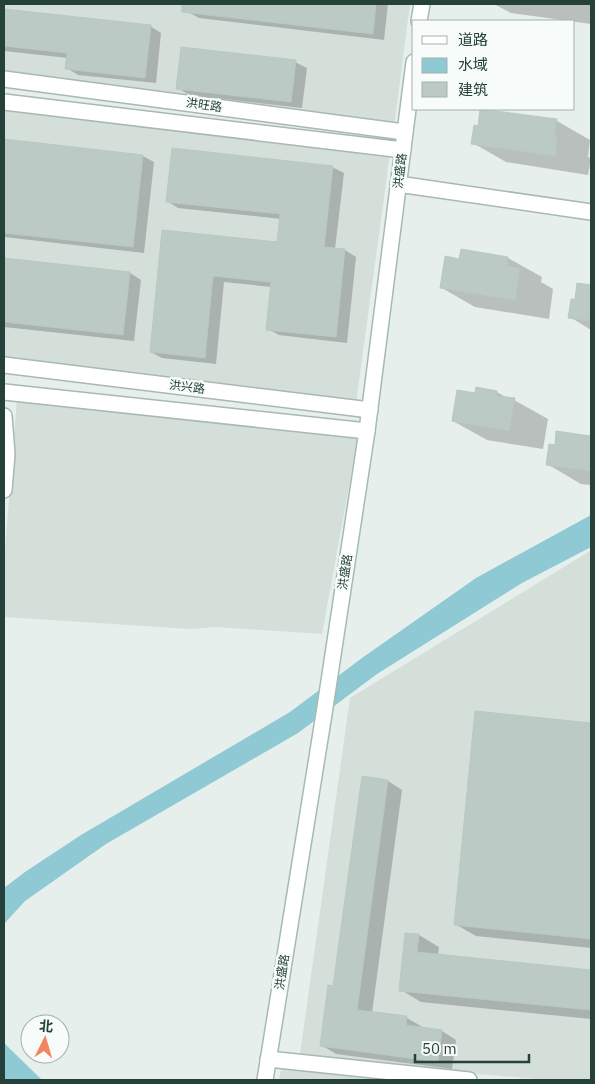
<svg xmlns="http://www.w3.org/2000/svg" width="595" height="1084" font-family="'IBM Plex Sans','Noto Sans SC',sans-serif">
	<rect width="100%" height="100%" fill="#e6efeb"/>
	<!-- built -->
	<path fill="#d4dfda" d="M4 4H410L394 127 4 73Z
		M4 107 390 154 356 403 4 360Z
		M17 400 358 437 322 634 216 627 190 629 4 617V562Z
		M590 551 591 552V1080H548L446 1071 300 1054 350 698Z
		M281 1069 395 1080H279Z"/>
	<!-- water -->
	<path fill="#8ec9d4" d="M591 515V547L522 583 377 674 298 733 106 844 25 901 4 924V888L25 872 81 835 290 712 362 658 476 578Z
		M4 1043 42 1080H4Z"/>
	<!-- shadow -->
	<path fill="#0003" d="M188 4H388L384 40 199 18 188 12Z
		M494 4H591V24L511 13Z
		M4 10 150 26 161 33 156 83 78 75 67 68 68 58 4 51Z
		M295 62 307 68 302 108 189 95 178 88Z
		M481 109 557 121 590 140 588 157 591 158 588 175 506 162 473 143 479 127Z
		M4 140 143 156 154 162 144 253 4 237Z
		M332 167 344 173 335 249 345 250 356 257 347 343 279 335 268 329 272 287 224 282 216 364 162 358 151 352 163 231 278 243 281 219 178 208 167 201Z
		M462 251 508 258 542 277 541 282 553 289 549 319 475 307 442 288 460 260Z
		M4 260 130 273 141 280 134 341 4 327Z
		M578 284 591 286V330L570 317 576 300Z
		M497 392 509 399 514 400 548 419 543 449 487 440 453 421 476 394Z
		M557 433 591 437V485L581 484 547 464 556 446Z
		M476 713 591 724V948L476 936 455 924Z
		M388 781 402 790 372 1013 407 1018 421 1026V1028L442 1031 456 1040 452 1069 336 1054 321 1045Z
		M419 935 439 947 438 956 591 971V1019L421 1002 401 990Z"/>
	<!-- building -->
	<path fill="#bbcac4" stroke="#b8c9c2" d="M182 4H376L373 34 182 12Z
		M4 9 151 25 145 78 65 69 67 53 4 46Z
		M181 47 296 60 291 102 176 89Z
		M480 109 557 119 554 137 557 138 555 156 471 144 474 125 478 126Z
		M4 139 143 155 133 247 4 233Z
		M172 148 333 166 324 247 345 249 336 337 266 330 271 282 213 276 205 358 150 352 162 230 277 242 280 214 166 202Z
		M461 249 508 257 507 266 520 268 515 300 440 288 445 256 459 259Z
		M4 258 130 272 123 335 4 322Z
		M577 283 591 285V321L568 318 571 299H575Z
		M476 387 497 391 496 396 515 398 509 431 452 421 457 390 475 393Z
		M556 431 591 436V471L546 465 549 444 555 445Z
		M475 711 591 723V939L454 925Z
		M362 776 388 780 357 1010 407 1016 406 1025 442 1030 438 1062 320 1046 328 985 333 986Z
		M405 933 419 934 417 952 591 970V1010L399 991Z"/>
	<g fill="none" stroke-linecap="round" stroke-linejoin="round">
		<!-- street casing -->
		<g stroke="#a8b8b2" stroke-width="18">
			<path id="street" d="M4 79 404 132
				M4 102 403 150
				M398 184 591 212
				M4 365 370 410
				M4 392 367 431
				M4 416 7 454 4 490
				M268 1059 469 1080"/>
		</g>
		<!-- secondary casing -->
		<g stroke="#a4bbb3" stroke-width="18">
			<path id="secondary" d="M419 21 422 4
				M265 1080 324 714 367 431 414 62"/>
		</g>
		<!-- street -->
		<use href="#street" stroke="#fff" stroke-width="15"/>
		<!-- secondary -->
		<use href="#secondary" stroke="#fff" stroke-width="15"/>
	</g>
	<g text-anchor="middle" stroke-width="5" stroke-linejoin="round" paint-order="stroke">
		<!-- street labels -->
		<g font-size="12" fill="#24423a" stroke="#f7fbf9">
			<text transform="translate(204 105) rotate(8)" y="4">洪旺路</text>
			<text transform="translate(400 171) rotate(-83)" y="4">洪盛路</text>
			<text transform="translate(187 387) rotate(7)" y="4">洪兴路</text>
			<text transform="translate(345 572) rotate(-81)" y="4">洪盛路</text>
			<text transform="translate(282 972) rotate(-81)" y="4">洪盛路</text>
		</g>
	</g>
	<!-- border -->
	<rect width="595" height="1084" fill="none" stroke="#24423a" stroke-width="10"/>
	<!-- legend -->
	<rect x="412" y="20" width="162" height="90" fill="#f7fbf9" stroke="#a3b1ad"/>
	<rect x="422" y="36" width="25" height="8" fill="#ffffff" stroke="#a3b1ad"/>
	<text x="458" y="45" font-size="15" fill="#24423a">道路</text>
	<rect x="422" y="58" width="25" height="15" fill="#8ec9d4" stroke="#a3b1ad"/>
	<text x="458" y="70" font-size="15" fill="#24423a">水域</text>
	<rect x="422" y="82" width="25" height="15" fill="#bbcac4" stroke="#a3b1ad"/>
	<text x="458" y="95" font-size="15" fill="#24423a">建筑</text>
	<!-- north arrow -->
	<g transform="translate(45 1039) rotate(5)"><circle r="24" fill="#f7fbf9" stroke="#a3b1ad"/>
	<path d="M0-4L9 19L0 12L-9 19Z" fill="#f4845f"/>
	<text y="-8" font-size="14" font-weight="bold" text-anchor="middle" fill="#24423a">北</text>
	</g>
	<!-- scale -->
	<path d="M415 1054v8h114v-8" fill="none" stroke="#24423a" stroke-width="2.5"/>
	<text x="422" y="1054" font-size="15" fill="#24423a" stroke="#f7fbf9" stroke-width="4" paint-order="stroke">50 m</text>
</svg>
